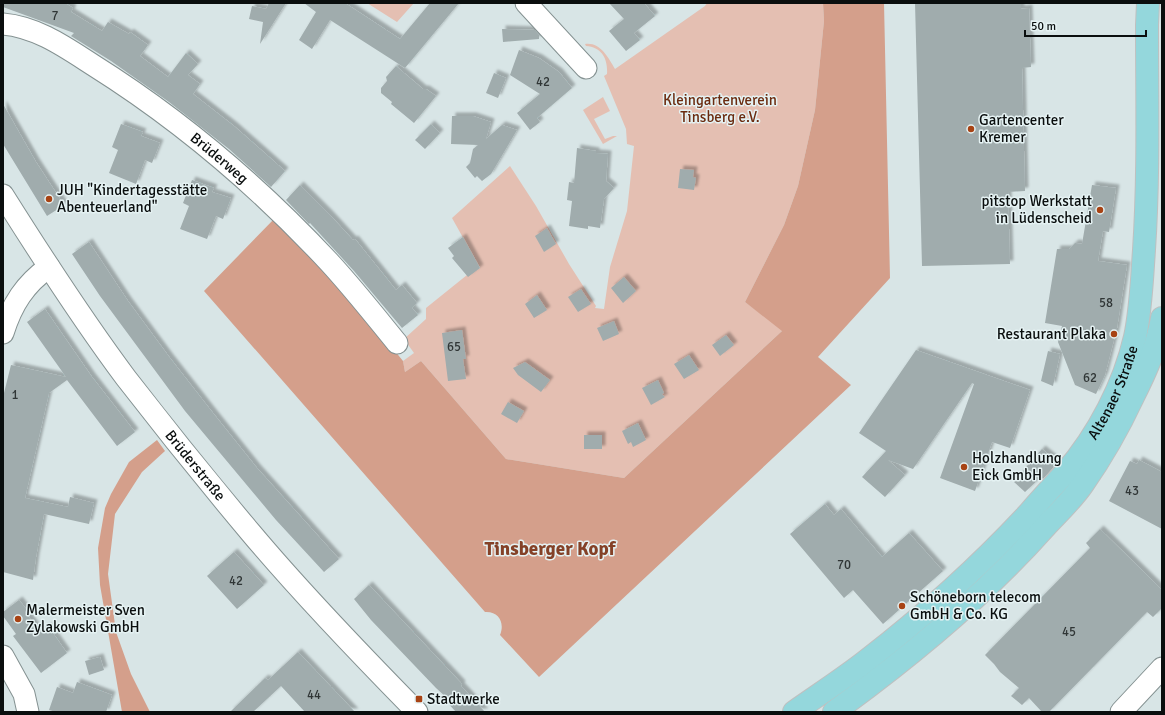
<svg xmlns="http://www.w3.org/2000/svg" width="1165" height="715" font-family="Signika,sans-serif">
	<defs>
		<filter id="shadow"><feDropShadow dx="3.5" dy="-3.5" stdDeviation="1" flood-color="#0004"/></filter>
	</defs>
	<rect width="100%" height="100%" fill="#d8e5e6"/>
	<!-- green -->
	<path fill="#e4bfb2" d="M367 3H414L397 22Z
		M707 3H823L824 21 815 110 798 186 784 225 745 302 783 330 624 478 506 459 421 361 405 372 403 361 414 353 404 339 426 319V308L467 275 480 268 452 218 510 166 536 206 569 264 596 306 595 308 604 309 610 267 627 211 634 146 627 144 626 129 604 76 607 74C608 59 602 47 586 46L585 44C600 42 608 57 615 69L705 6Z
		M603 97 610 111 594 119 605 139 613 136H617L603 144 583 110Z"/>
	<!-- forest -->
	<path fill="#d49f8b" d="M823 3H884L890 278 818 357 851 385 539 677 500 635C505 623 499 611 485 612L204 291 275 218 374 325 403 361 405 372 421 361 506 459 624 478 782 331 745 302 784 225 798 186 815 110 824 21Z
		M157 440 165 451 142 472 115 514 108 574 116 632 131 674 150 712H122L100 585 98 548 105 508 111 494 129 462Z"/>
	<!-- building -->
	<path fill="#a0acad" filter="url(#shadow)" d="M3 3H65L73 8 71 12 102 31 108 22 129 34 130 32 148 45 140 56 168 77 186 53 198 64 188 75 200 84 193 94 234 126 285 171 271 187 229 149 169 102 111 61 71 36 74 33 3 7Z
		M269 3H286L260 44 263 22 249 19 252 6 266 9Z
		M304 3H345L400 39 430 3H459L405 68 330 20 312 49 299 40 316 12Z
		M609 3H644L655 16 634 33 640 40 626 51 609 31 624 19Z
		M915 3H1021V9L1029 8 1031 67 1022 68 1025 191 1008 192 1010 264 922 266Z
		M502 29 535 30 539 35V39L503 42Z
		M519 50 539 58 559 72 572 88 537 118 540 122 530 130 517 113 540 94 510 75Z
		M396 66 423 89H426L436 96 414 123 391 104 392 102 381 93V88L387 81 386 77Z
		M494 73 506 78 498 98 486 93Z
		M3 104 36 162 64 205 47 216 3 144Z
		M452 116H473L491 122 486 139 502 125 517 130 491 174 482 181 477 176 475 178 466 167 470 163 473 149 478 145 451 144Z
		M121 124 143 132 141 136 160 143 152 163 145 160 136 184 109 173 118 150 112 147Z
		M431 124 440 133 425 149 415 140Z
		M577 148 596 151V153L608 154 606 181 614 188 604 199 600 228 588 226V229L569 226 572 201 567 200 569 182 574 183Z
		M680 169 694 170 693 177 696 178 694 190 678 188Z
		M192 180 214 188 212 192 231 198 223 219 216 216 207 239 180 229 189 206 183 203Z
		M300 185 330 215 353 240 355 239 396 290 402 285 417 303 412 308 418 315 402 328 354 271 310 223 309 224 286 200Z
		M1092 185 1116 188 1109 232 1103 231 1098 261 1127 265 1117 328 1105 375 1096 394 1075 385 1058 342 1062 326 1045 323 1057 249H1069L1075 243 1082 244Z
		M547 228 556 244 544 252 535 236Z
		M463 237 480 268 468 277 452 258 454 256 448 248Z
		M89 242 128 301 170 358 213 413 257 468 339 559 324 572 276 520 185 411 100 296 72 254Z
		M624 277 636 291 623 303 611 288Z
		M581 289 591 304 578 312 568 297Z
		M537 295 547 310 534 318 525 304Z
		M45 309 92 377 135 432 117 446 67 380 49 393 25 498 68 507 70 497 94 503 89 524 44 514 36 557 33 580 3 572V397L11 365 66 377 27 322Z
		M614 321 619 334 603 341 597 328Z
		M462 330 466 359H463L466 379 448 381 442 333Z
		M726 335 734 345 720 356 712 345Z
		M916 350 1030 390 1010 448 992 442 975 491 940 478 974 384 972 383 913 469 888 460 905 475 885 497 862 477 886 451 859 433Z
		M1048 351 1060 354 1053 386 1041 381Z
		M689 355 699 370 684 379 674 364Z
		M525 362 550 380 541 392 518 375 513 368Z
		M658 380 664 393 662 394 665 397 651 405 642 388Z
		M508 402 524 411 517 423 501 414Z
		M638 423 646 440 633 447 631 442 628 444 622 431Z
		M584 435H602V449H584Z
		M1042 449 1058 462 1043 479 1041 477 1025 492 1014 482 1027 466Z
		M1139 460 1162 472V529L1109 501 1130 461 1137 464Z
		M825 504 834 515 841 509 882 557 909 533 943 571 883 624 853 590 844 598 790 534Z
		M1100 529 1162 590V608L1153 617 1147 612 1049 712H1042L1029 698 1022 705 1011 696 1019 688 1000 672 994 664 985 655 1090 548 1086 543Z
		M234 552 264 585 237 609 207 576Z
		M369 585 462 684 461 686 485 712H456L445 700 447 698 436 688 371 620 354 599Z
		M19 600 27 610 25 612 40 632 48 626 67 653 41 673 13 636 16 634 3 616V612Z
		M298 652 355 712H305L281 686 253 712H230L265 678 268 680Z
		M100 657 104 670 89 675 85 661Z
		M77 682 112 695 106 712H56L49 710 57 687 73 693Z"/>
	<g fill="none" stroke-linecap="round" stroke-linejoin="round">
		<!-- minor casing -->
		<g stroke="#849191" stroke-width="23">
			<g id="minor">
				<path d="M526 3 586 68"/>
				<path id="s1" d="M3 24C37 27 65 47 93 65 179 119 260 188 329 262 353 288 375 316 397 343"/>
				<path id="s2" d="M3 195C42 257 82 319 126 378 167 431 209 483 251 533 303 595 360 654 417 712"/>
				<path d="M3 333C12 304 25 284 49 267"/>
				<path d="M3 656 24 694 28 712"/>
				<path d="M1121 712 1162 668"/>
			</g>
		</g>
		<!-- major casing -->
		<g stroke="#bfc0c0" stroke-width="24">
			<g id="major">
				<path id="s3" d="M794 712C818 695 843 679 866 661 924 616 979 567 1029 513 1041 499 1053 486 1065 473 1098 435 1124 385 1135 337 1141 309 1142 278 1144 250 1149 175 1147 100 1147 25L1148 3"/>
				<path d="M834 712C910 657 983 597 1045 527 1058 513 1073 499 1083 484 1102 457 1119 427 1133 397 1146 371 1157 347 1162 318"/>
			</g>
		</g>
		<!-- minor -->
		<use href="#minor" stroke="#fff" stroke-width="21"/>
		<!-- major -->
		<use href="#major" stroke="#94d7dc" stroke-width="22"/>
	</g>
	<!-- markers -->
	<g fill="#a84314" stroke="#e5f2f3" stroke-width="1.5">
		<circle cx="971" cy="129" r="4"/>
		<circle cx="49" cy="199" r="4"/>
		<circle cx="1100" cy="210" r="4"/>
		<circle cx="1114" cy="334" r="4"/>
		<circle cx="964" cy="467" r="4"/>
		<circle cx="902" cy="606" r="4"/>
		<circle cx="18" cy="619" r="4"/>
		<rect x="415" y="695" width="8" height="8" rx="2"/>
	</g>
	<g text-anchor="middle" stroke-width="3" stroke-linejoin="round" paint-order="stroke">
		<!-- number labels -->
		<g font-size="13" fill="#303636">
			<text x="55" y="20">7</text>
			<text x="543" y="86">42</text>
			<text x="1106" y="307">58</text>
			<text x="454" y="351">65</text>
			<text x="1090" y="382">62</text>
			<text x="15" y="399">1</text>
			<text x="1132" y="495">43</text>
			<text x="844" y="569">70</text>
			<text x="236" y="585">42</text>
			<text x="1069" y="636">45</text>
			<text x="314" y="699">44</text>
		</g>
		<!-- park labels -->
		<g font-size="15" fill="#6b2b0f" stroke="#e5f2f3">
			<text x="720" y="105">Kleingartenverein<tspan x="720" dy="17">Tinsberg e.V.</tspan></text>
		</g>
		<!-- poi labels -->
		<g font-size="15" fill="#0a0e0e" stroke="#e5f2f3" text-anchor="start">
			<text x="979" y="125">Gartencenter<tspan x="979" dy="17">Kremer</tspan></text>
			<text x="57" y="195">JUH "Kindertagesstätte<tspan x="57" dy="17">Abenteuerland"</tspan></text>
			<text x="1092" y="206" text-anchor="end">pitstop Werkstatt<tspan x="1092" dy="17">in Lüdenscheid</tspan></text>
			<text x="1106" y="339" text-anchor="end">Restaurant Plaka</text>
			<text x="972" y="463">Holzhandlung<tspan x="972" dy="17">Eick GmbH</tspan></text>
			<text x="910" y="602">Schöneborn telecom<tspan x="910" dy="17">GmbH &amp; Co. KG</tspan></text>
			<text x="26" y="615">Malermeister Sven<tspan x="26" dy="17">Zylakowski GmbH</tspan></text>
			<text x="427" y="704">Stadtwerke</text>
		</g>
		<!-- street labels -->
		<g font-size="15" fill="#0a0e0e" stroke="#e5f2f3">
			<text dy="5" stroke="none"><textPath href="#s1" startOffset="257">Brüderweg</textPath></text>
			<text dy="5" stroke="none"><textPath href="#s3" startOffset="457">Altenaer Straße</textPath></text>
			<text dy="5" stroke="none"><textPath href="#s2" startOffset="332">Brüderstraße</textPath></text>
		</g>
		<!-- district labels -->
		<g font-size="19" font-weight="bold" fill="#844127" stroke="#e5f2f3">
			<text x="550" y="555">Tinsberger Kopf</text>
		</g>
	</g>
	<!-- border -->
	<rect width="1165" height="715" fill="none" stroke="#0a0e0e" stroke-width="8"/>
	<!-- scale -->
	<path d="M1025 30v6h121v-6" fill="none" stroke="#0a0e0e" stroke-width="2"/>
	<text x="1031" y="30" font-size="12" fill="#0a0e0e" stroke="#e5f2f3" stroke-width="3" paint-order="stroke">50 m</text>
</svg>
